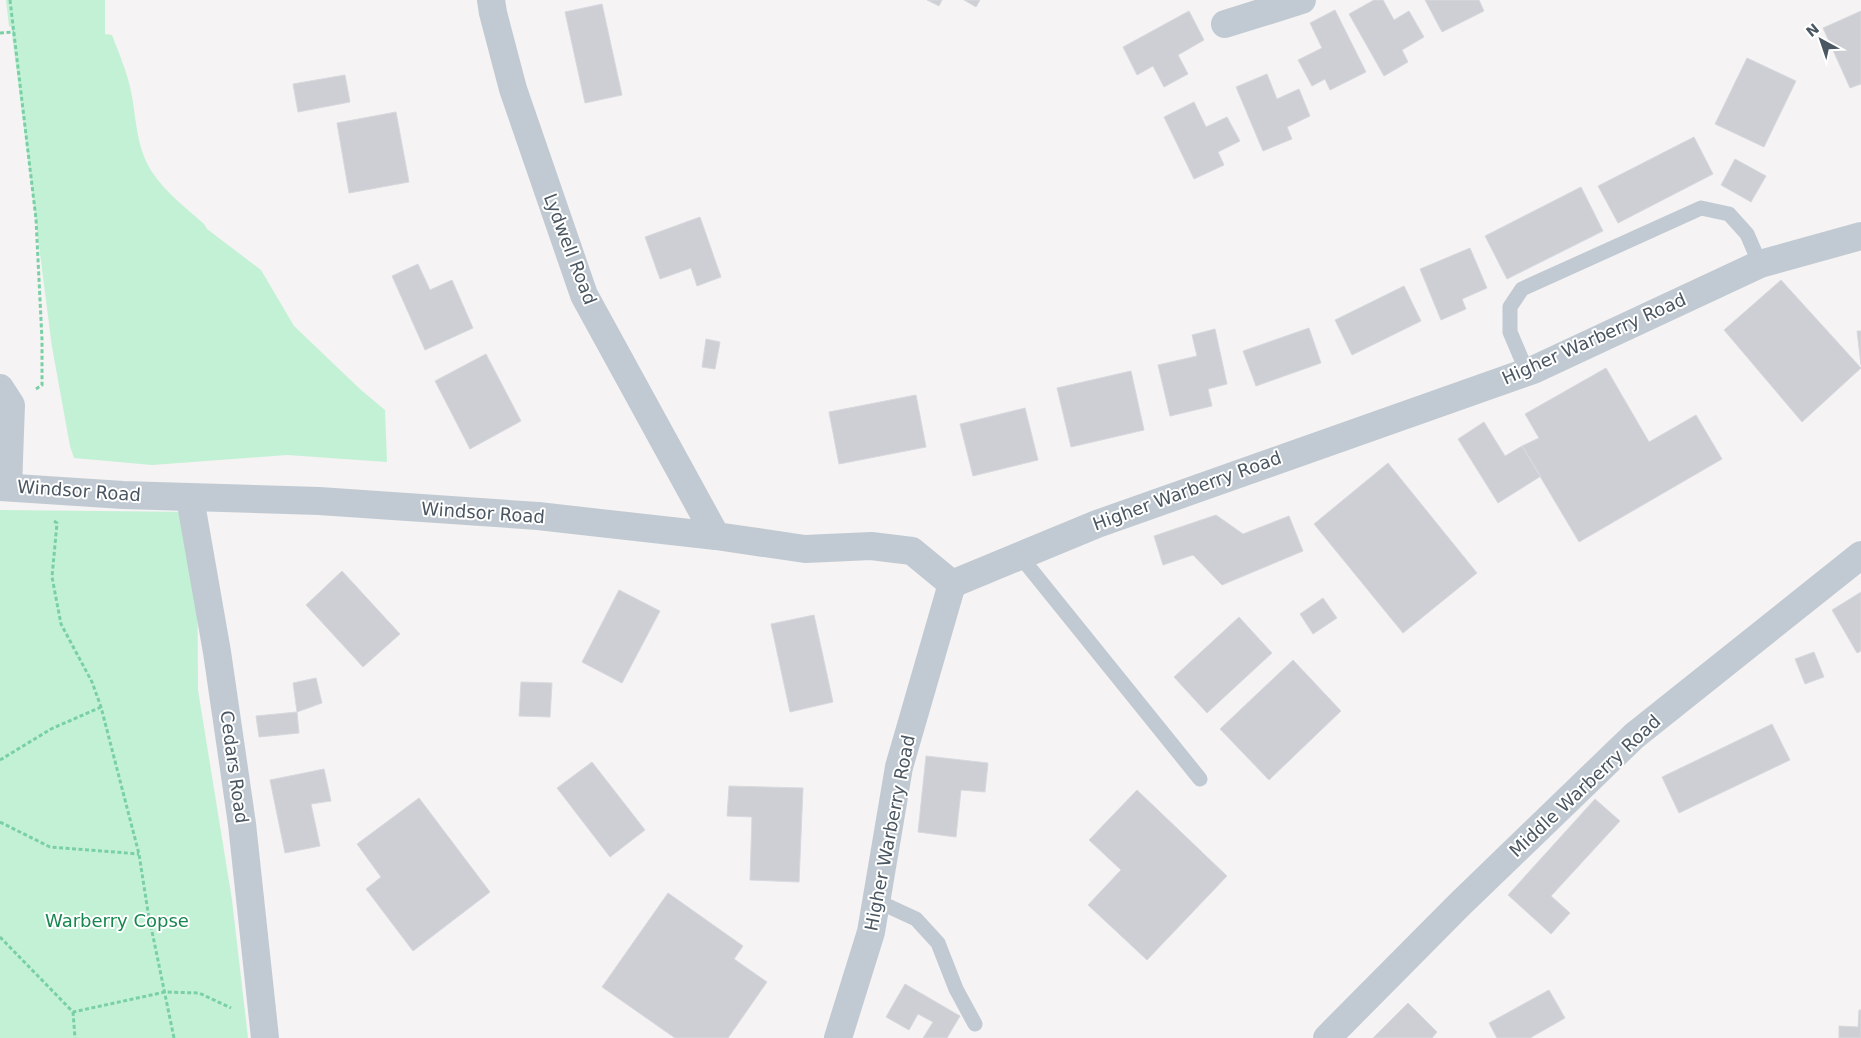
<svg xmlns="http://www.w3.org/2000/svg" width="1861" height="1038" font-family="'DejaVu Sans',sans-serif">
	<rect width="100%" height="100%" fill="#f5f3f3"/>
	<!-- green -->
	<path fill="#c3f1d5" d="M6 0H105V34L112 35C118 51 125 67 129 83 137 113 134 144 152 172 165 192 186 208 204 224L207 229 261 270 294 326 361 390 385 410 387 462 287 455 152 465 74 458 70 446 52 347 11 27 9 26Z
		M0 510 197 512 198 690 232 900 248 1038H0Z"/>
	<!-- building -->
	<path fill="#cdcfd5" stroke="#d7d9de" d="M927 0H942L939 6Z
		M964 0H980L976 7Z
		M1374 0H1383L1394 20 1409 11 1424 37 1402 50 1408 62 1384 76 1349 14Z
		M1425 0H1479L1484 11 1442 32Z
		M602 4 622 95 585 103 565 12Z
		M1335 10 1366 72 1330 90 1325 79 1312 86 1298 60 1322 48 1310 23Z
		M1189 11 1204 40 1178 55 1188 74 1164 87 1153 66 1137 75 1123 47Z
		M1861 11V84L1850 88 1823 28Z
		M1747 58 1796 81 1764 147 1715 124Z
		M1267 74 1277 99 1299 89 1310 116 1287 127 1292 139 1263 151 1236 87Z
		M345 75 350 102 298 112 293 84Z
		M1194 102 1206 127 1227 117 1240 141 1218 152 1224 165 1194 179 1164 117Z
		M396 112 409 182 349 193 337 123Z
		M1694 137 1713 174 1618 223 1598 186Z
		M1735 159 1766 176 1751 202 1721 185Z
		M1581 187 1603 231 1507 279 1485 236Z
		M700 217 721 277 697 286 691 268 660 279 645 237Z
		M1470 248 1487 288 1462 299 1466 309 1441 320 1420 269Z
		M418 264 430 290 452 280 473 328 425 350 392 276Z
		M1781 280 1861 368 1802 422 1724 330Z
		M1404 286 1421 321 1352 355 1335 320Z
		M1309 328 1321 363 1256 386 1243 351Z
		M1215 329 1227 384 1208 389 1212 406 1170 416 1158 365 1197 356 1192 335Z
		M1857 331H1861V365Z
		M706 339 720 342 715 369 702 367Z
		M486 354 521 421 470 449 435 381Z
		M1606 368 1649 442 1696 415 1722 459 1579 542 1522 446 1539 438 1525 414Z
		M1131 371 1144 430 1071 447 1057 388Z
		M916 395 926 447 839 464 829 412Z
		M1025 408 1038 460 973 476 960 424Z
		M1484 422 1505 456 1522 446 1541 476 1498 503 1458 439Z
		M1388 463 1477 573 1403 633 1314 524Z
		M1216 515 1243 534 1289 516 1303 551 1222 585 1193 555 1163 565 1154 536Z
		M342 571 400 634 363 667 306 605Z
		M619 590 660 611 622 683 582 662Z
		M1861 592V651L1857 653 1832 610Z
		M1323 598 1337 618 1313 634 1300 614Z
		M814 615 833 702 790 712 771 624Z
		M1239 617 1272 653 1207 713 1174 677Z
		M1814 652 1824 677 1805 684 1795 659Z
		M1293 660 1341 711 1269 780 1220 729Z
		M316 678 322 703 297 712 293 683Z
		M521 682 552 683 550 717 519 716Z
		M297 712 299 733 259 737 256 716Z
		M1772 724 1790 760 1679 813 1662 777Z
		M926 756 988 763 985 792 961 790 956 837 918 832Z
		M592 762 645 830 610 857 557 788Z
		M324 769 331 801 311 804 320 846 285 853 270 780Z
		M729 786 803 788 799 882 750 880 752 817 727 816Z
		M1137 790 1227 876 1147 960 1088 905 1121 870 1089 840Z
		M419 798 490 892 413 951 366 889 381 877 357 844Z
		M1595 799 1620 821 1551 896 1570 913 1551 934 1508 895Z
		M668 893 743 946 734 959 767 982 728 1038H675L602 987Z
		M905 984 960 1016 947 1038H923L933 1022 918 1014 909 1030 886 1017Z
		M1549 990 1565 1018 1530 1038H1497L1489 1023Z
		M1408 1003 1437 1032 1432 1038H1373Z
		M1859 1010H1861V1038H1839V1026L1858 1027Z"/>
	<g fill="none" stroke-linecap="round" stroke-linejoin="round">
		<!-- path -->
		<path stroke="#7ad0a6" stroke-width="3" stroke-dasharray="4 2.5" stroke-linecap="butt" d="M10 0 36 219 42 340V385L36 389
			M0 33 14 32
			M54 521 57 523 52 577 61 624 92 682 101 707 139 854 148 912 174 1038
			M0 760 51 729 101 707
			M0 822 50 847 139 854
			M0 937 73 1012 165 992 199 993 231 1008
			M73 1012 75 1038"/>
		<!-- service -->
		<path stroke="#c1cad2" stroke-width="15" d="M1527 372 1510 332V307L1522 289 1701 208 1729 214 1747 234 1760 264
			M1020 556 1200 779
			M877 901 916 919 938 943 956 989 975 1024"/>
		<!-- minor -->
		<path stroke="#c1cad2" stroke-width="28" d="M491 0 493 13 513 89 584 295 716 536
			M1225 24 1302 0
			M0 388 11 405 8 487
			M190 498 217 652 242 824 265 1038
			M838 1038 871 932 899 767 952 584
			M1327 1038 1459 905 1634 736 1861 555"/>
		<!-- tertiary -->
		<path stroke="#c1cad2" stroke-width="28" d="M0 487 123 495 319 501 538 516 716 536 805 549 871 546 912 551 952 584 1097 524 1533 370 1760 264 1861 236"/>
	</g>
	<g text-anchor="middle" stroke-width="4" stroke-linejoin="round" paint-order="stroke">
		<!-- street labels -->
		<g font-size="18" fill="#4a5661" stroke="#fff">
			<text transform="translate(570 249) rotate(69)" y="6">Lydwell Road</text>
			<text transform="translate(1594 339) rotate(-24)" y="6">Higher Warberry Road</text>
			<text transform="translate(79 491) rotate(4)" y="6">Windsor Road</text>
			<text transform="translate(1187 491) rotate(-20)" y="6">Higher Warberry Road</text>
			<text transform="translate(483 513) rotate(4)" y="6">Windsor Road</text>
			<text transform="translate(234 767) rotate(82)" y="6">Cedars Road</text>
			<text transform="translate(1585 786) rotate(-43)" y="6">Middle Warberry Road</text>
			<text transform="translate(890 833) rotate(-79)" y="6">Higher Warberry Road</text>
		</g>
		<!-- park labels -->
		<g font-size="18" fill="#17864f" stroke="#fff">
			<text x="117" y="927">Warberry Copse</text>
		</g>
	</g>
	<!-- north arrow -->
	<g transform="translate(1821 40) rotate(320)" stroke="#ffffff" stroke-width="4" paint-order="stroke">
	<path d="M0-4L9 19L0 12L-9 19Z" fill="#4a5661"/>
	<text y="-8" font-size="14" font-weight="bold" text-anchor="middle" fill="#4a5661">N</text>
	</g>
</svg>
